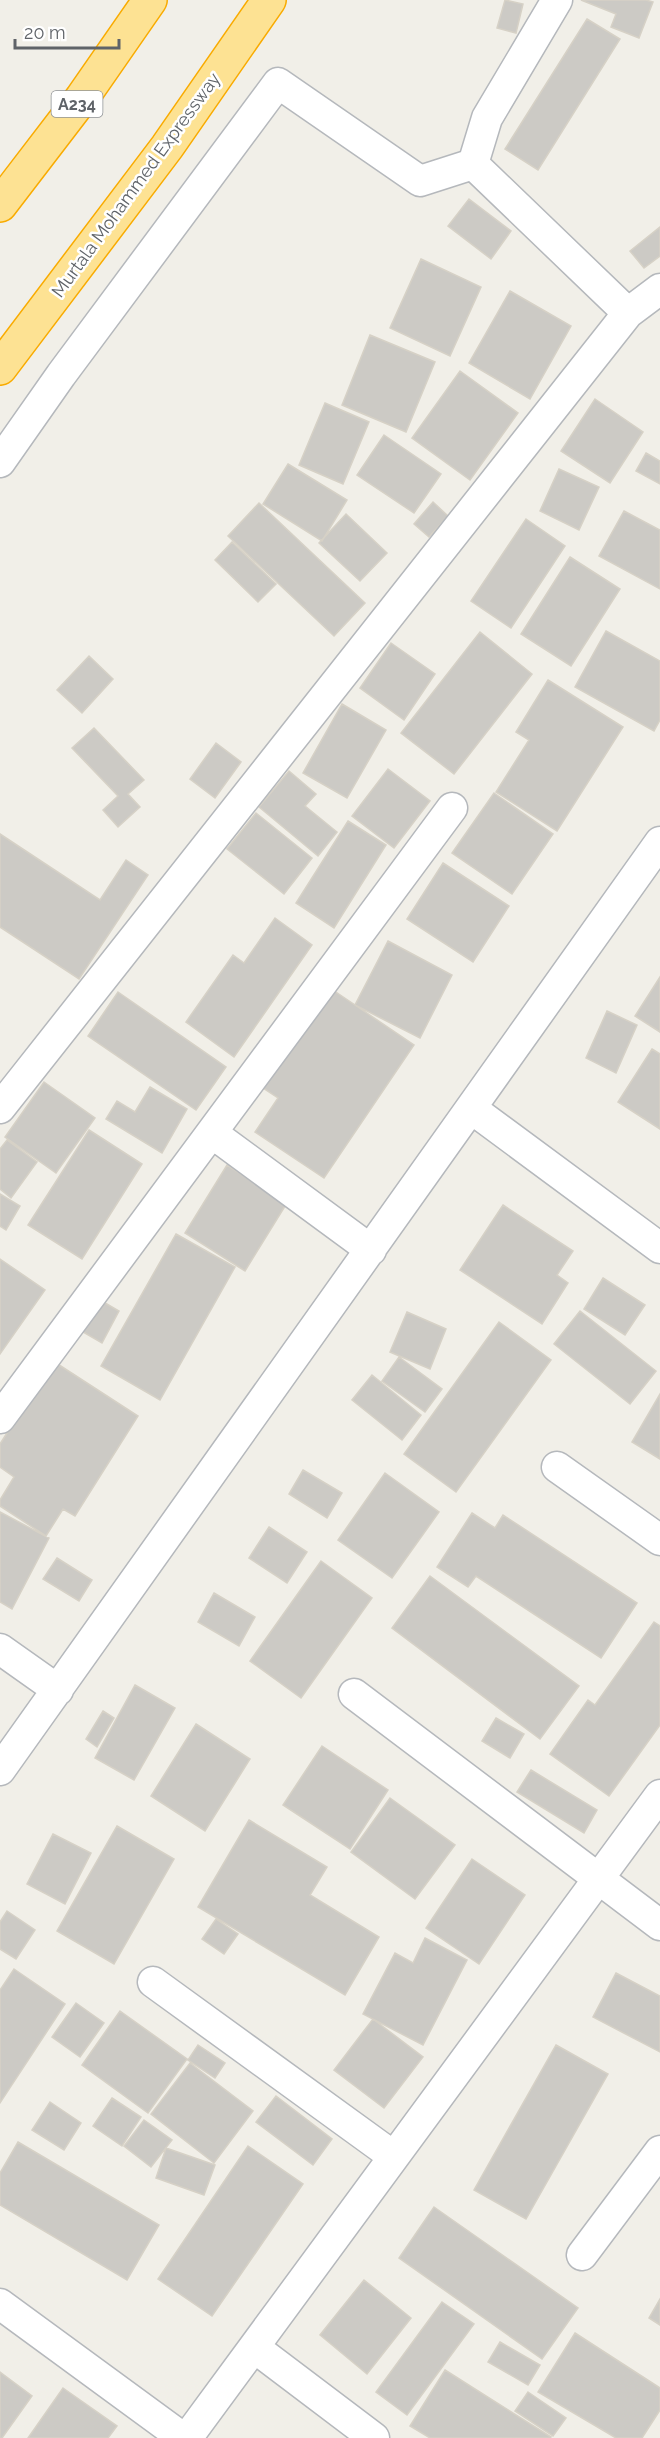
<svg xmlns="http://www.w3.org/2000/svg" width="660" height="2438" font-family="Raleway,sans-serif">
	<rect width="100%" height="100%" fill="#f1efe8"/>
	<!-- building -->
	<path fill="#cccac5" stroke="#d6d1c6" stroke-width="1.5" d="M505 0 523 4 516 33 497 28Z
		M581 0H646L653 2 639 38 611 27 616 14Z
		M587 19 620 39 538 170 505 149Z
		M469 199 511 231 491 259 448 226Z
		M660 227V256L644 268 630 251Z
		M421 259 481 287 450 356 390 328Z
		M510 291 571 326 530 399 469 363Z
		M370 335 435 362 406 432 342 405Z
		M460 371 518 413 470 480 412 438Z
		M595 399 643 432 610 483 561 451Z
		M325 403 369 422 343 484 299 465Z
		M384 435 441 474 414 513 357 475Z
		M646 453 660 461V484L636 471Z
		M288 464 347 500 322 541 263 504Z
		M559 469 599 487 579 530 540 511Z
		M433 502 448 516 429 537 414 524Z
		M259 503 365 603 334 636 228 536Z
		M624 511 660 530V589L599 556Z
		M346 514 387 553 360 581 319 543Z
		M526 519 565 546 511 628 471 601Z
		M232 542 276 584 258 602 215 560Z
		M570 557 620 589 571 666 521 634Z
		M606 631 660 661V720L654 731 575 687Z
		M480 632 532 674 454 774 401 733Z
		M391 643 435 674 404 720 360 688Z
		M89 656 113 679 82 713 57 690Z
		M548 680 623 727 557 831 496 792 529 740 516 732Z
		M342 704 386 730 347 798 303 773Z
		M94 728 144 780 128 794 140 807 118 827 103 810 118 796 72 748Z
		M216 743 241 762 215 798 190 779Z
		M388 769 430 801 394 848 352 816Z
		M289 771 316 794 305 806 337 832 318 856 259 807Z
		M494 793 553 834 512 894 452 853Z
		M256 813 312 858 284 894 227 849Z
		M348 821 386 845 334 928 296 903Z
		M0 834 100 900 126 860 148 875 79 979 0 927Z
		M443 863 509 906 473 962 407 919Z
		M275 918 312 945 234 1057 186 1022 233 955 244 963Z
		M388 941 452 975 420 1038 355 1005Z
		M660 977V1032L635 1016Z
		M327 986 414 1045 324 1178 255 1132 278 1098 260 1086Z
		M118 992 226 1067 196 1110 88 1036Z
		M607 1011 637 1025 616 1073 586 1058Z
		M652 1049 660 1054V1129L618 1102Z
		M44 1082 95 1118 56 1173 5 1137Z
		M150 1087 187 1109 162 1153 106 1119 117 1101 135 1112Z
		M89 1130 142 1164 82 1259 28 1225Z
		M7 1140 37 1162 11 1198 0 1189V1149Z
		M227 1165 287 1203 245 1271 185 1233Z
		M0 1194 20 1206 6 1230 0 1226Z
		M503 1205 573 1251 557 1275 568 1283 542 1324 460 1270Z
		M176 1234 235 1267 160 1400 101 1366Z
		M0 1259 45 1290 0 1354Z
		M603 1278 645 1305 625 1335 584 1309Z
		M100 1300 119 1311 102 1343 83 1332Z
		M580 1311 656 1371 630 1404 554 1344Z
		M407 1312 446 1329 430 1369 390 1352Z
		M499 1322 551 1360 456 1492 404 1454Z
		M399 1357 442 1389 425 1412 382 1381Z
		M53 1361 138 1416 75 1516 63 1509 46 1536 0 1506V1500L14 1477 0 1467V1444Z
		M372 1375 421 1415 402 1440 352 1400Z
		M660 1394V1459L632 1442Z
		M303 1470 342 1493 327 1518 289 1494Z
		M385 1473 439 1512 392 1578 338 1540Z
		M0 1512 49 1538 12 1609 0 1602Z
		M472 1513 495 1528 503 1515 637 1603 601 1658 476 1576 468 1587 437 1567Z
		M269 1527 307 1552 287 1583 249 1558Z
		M57 1558 92 1580 79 1601 43 1579Z
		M321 1561 372 1598 301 1698 250 1661Z
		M430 1576 579 1686 540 1739 392 1628Z
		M214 1593 255 1617 239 1646 198 1622Z
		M654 1622 660 1626V1725L609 1796 550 1754 588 1700 595 1705Z
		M135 1685 175 1708 134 1780 95 1758Z
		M103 1711 114 1718 97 1747 86 1739Z
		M496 1718 524 1734 510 1758 482 1741Z
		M196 1724 250 1759 205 1831 151 1796Z
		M322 1746 388 1790 350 1849 283 1805Z
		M531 1770 597 1810 584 1833 517 1792Z
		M390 1798 455 1845 415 1899 351 1852Z
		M249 1820 327 1867 310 1895 379 1937 345 1995 198 1907Z
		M117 1826 174 1859 114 1964 57 1931Z
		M53 1834 91 1853 65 1904 27 1884Z
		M472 1859 525 1895 479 1964 426 1928Z
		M7 1911 35 1930 16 1959 0 1949V1922Z
		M216 1919 238 1934 224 1954 202 1939Z
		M425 1938 467 1960 423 2045 363 2014 395 1953 413 1963Z
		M14 1969 65 2004 0 2103V1990Z
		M616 1973 660 1996V2052L593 2017Z
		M76 2003 104 2023 80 2057 52 2037Z
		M120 2011 187 2059 148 2113 82 2065Z
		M373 2019 423 2057 384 2108 334 2070Z
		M198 2045 225 2063 215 2078 188 2060Z
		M556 2045 608 2074 526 2219 474 2190Z
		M190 2063 253 2111 214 2163 151 2114Z
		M276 2096 332 2139 313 2165 256 2122Z
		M112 2098 141 2117 122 2146 93 2126Z
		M50 2102 81 2123 64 2150 32 2130Z
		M144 2120 172 2140 151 2167 124 2146Z
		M18 2142 159 2225 127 2280 0 2205V2173Z
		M248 2146 303 2184 212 2316 158 2279Z
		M166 2148 215 2165 204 2195 156 2178Z
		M434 2207 578 2308 542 2359 399 2258Z
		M364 2280 411 2318 367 2374 320 2335Z
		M660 2299V2325L649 2318Z
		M442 2302 474 2324 407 2415 376 2392Z
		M575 2333 660 2388V2410L642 2438H616L538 2392Z
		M500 2342 540 2365 528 2385 488 2362Z
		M445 2370 551 2437 550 2438H430L410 2426Z
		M0 2372 32 2396 2 2438H0Z
		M63 2388 117 2426 108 2438H28Z
		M528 2392 566 2418 553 2436 515 2411Z"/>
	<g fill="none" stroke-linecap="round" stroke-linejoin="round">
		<!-- street casing -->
		<g stroke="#b5b8bc" stroke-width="33">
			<path id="street" d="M473 164 628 313
				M473 164 487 118 557 0
				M0 462 61 375 278 83 420 181 473 164
				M0 1108 628 313 660 289
				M472 1109 660 1248
				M212 1133 371 1250
				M0 1418 452 808
				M557 1467 660 1540
				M0 1649 58 1690
				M354 1694 660 1925
				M0 1770 660 842
				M153 1982 393 2156
				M582 2255 660 2151
				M0 2304 183 2438
				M255 2348 374 2438
				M187 2438 660 1795"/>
		</g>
		<!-- highway casing -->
		<g stroke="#f9ab00" stroke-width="36">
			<path id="highway" d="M0 205 82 98 150 0
				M0 368 167 147 269 0"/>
		</g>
		<!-- street -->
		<use href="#street" stroke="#fff" stroke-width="30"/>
		<!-- highway -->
		<use href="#highway" stroke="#fde293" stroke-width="33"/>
	</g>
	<g text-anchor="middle" stroke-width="5" stroke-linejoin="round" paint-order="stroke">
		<!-- shield labels -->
		<rect fill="#fff" stroke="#8f9295" stroke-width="1.5" x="51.5" y="91" width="51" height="26" rx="4.5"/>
		<g font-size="16" font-weight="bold" fill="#5f6368">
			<text x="77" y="110">A234</text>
		</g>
		<!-- street labels -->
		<g font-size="18" fill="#5f6368" stroke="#fff">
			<text transform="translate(136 185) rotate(-54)" y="6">Murtala Mohammed Expressway</text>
		</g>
	</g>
	<!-- scale -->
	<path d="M15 39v9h104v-9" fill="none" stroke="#5f6368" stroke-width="3"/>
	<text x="24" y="39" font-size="18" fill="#5f6368" stroke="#ffffff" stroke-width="4.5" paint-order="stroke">20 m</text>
</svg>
